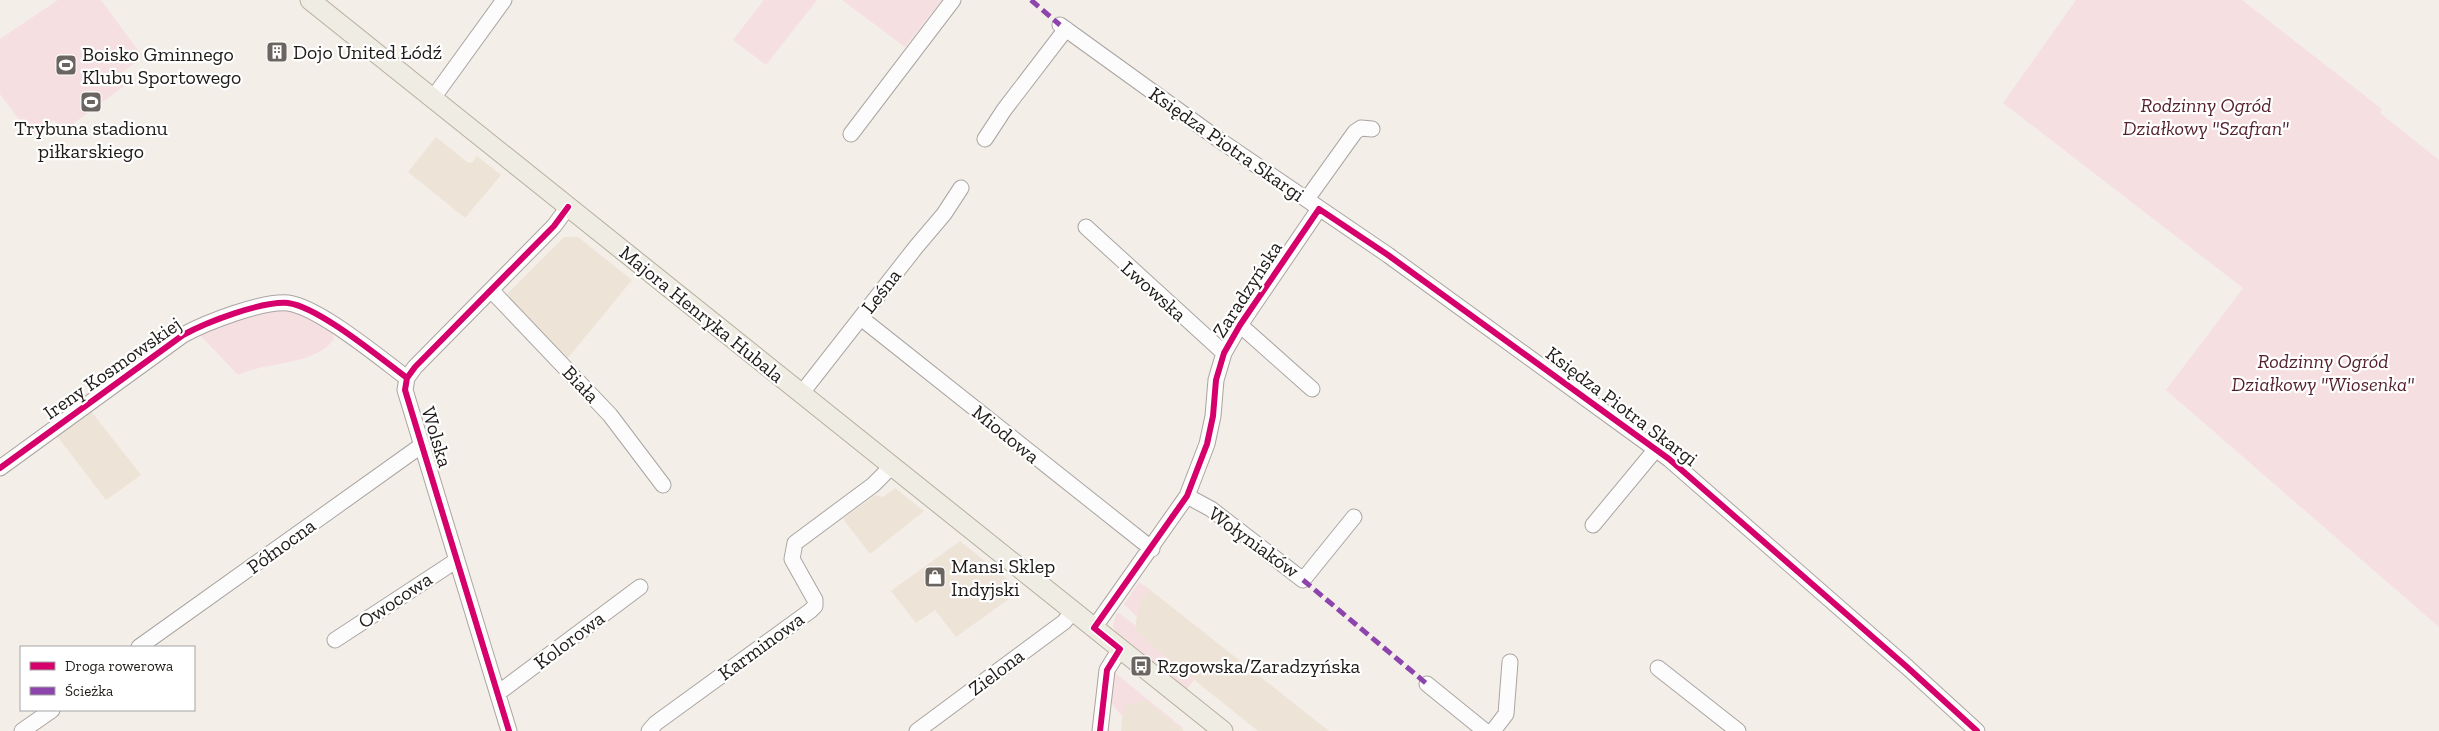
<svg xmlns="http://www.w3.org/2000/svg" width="2439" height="731" font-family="'Zilla Slab',serif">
	<rect width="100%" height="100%" fill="#f4eee8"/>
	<!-- built -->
	<path fill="#eee3d7" d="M436 137 467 162 472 163 477 156 501 175 465 218 408 172Z
		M564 237H578L632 280 567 359 506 295Z
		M91 411 141 475 106 500 57 436Z
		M895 488 924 511 870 554 843 519 875 495 883 497Z
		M960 541 1021 590 956 637 935 610 916 623 891 591Z
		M1149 589 1329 731H1258L1152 646 1135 629 1139 604Z
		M1145 700 1184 731H1121L1123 706Z"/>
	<!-- green -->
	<path fill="#f6dfe0" d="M58 0H101L143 57 120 74 127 84 62 132 54 120 31 136 0 94V39Z
		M764 0H817L766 65 733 40Z
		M842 0H942L905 47Z
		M2076 0H2242L2382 109 2380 113 2439 160V627L2166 390 2243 288 2003 103Z
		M285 309C298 312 333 324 334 339 315 366 267 361 238 375L198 333 255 313Z
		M1139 582 1149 589 1139 604 1137 617 1124 604Z
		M1119 613 1136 626V629L1152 646 1194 680 1186 690 1118 637 1113 626 1116 614Z
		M1114 672 1183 728 1182 730 1145 700 1124 706 1122 716 1111 703V677Z"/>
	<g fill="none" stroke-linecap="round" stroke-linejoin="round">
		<!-- minor casing -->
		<g stroke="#aaa5a2" stroke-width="17">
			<path id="minor" d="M1060 25 1218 139 1388 255 1669 459 1907 667 1977 731
				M433 98 504 0
				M851 134 953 0
				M985 139 1004 110 1066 29
				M1307 199 1355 132 1361 128 1372 129
				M1086 227 1224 353
				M491 290 610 415 663 485
				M861 318 1152 549
				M1240 325 1312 389
				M801 394 916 247 944 214 961 188
				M0 468 183 335C207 322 261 301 288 303 319 307 380 358 407 378
				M1187 496 1211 509 1303 580 1354 517
				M1593 525 1656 449
				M1094 628 1187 496 1207 444 1213 416 1216 380 1224 353 1240 325 1319 209
				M335 640 457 560
				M139 647 422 445
				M1658 668 1738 731
				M1427 684 1485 731
				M498 693 640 587
				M22 731 52 710
				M509 731 405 390 407 378 415 367 554 226 568 207
				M649 731 656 723 810 611 815 606V600L792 559 795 543 873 485 892 466
				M917 731 1064 622 1073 611
				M1100 731 1107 670 1120 649
				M1493 731 1506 714 1510 662"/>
		</g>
		<!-- major casing -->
		<g stroke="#b5af9e" stroke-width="21">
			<path id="major" d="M310 0 1223 731"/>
		</g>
		<!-- minor -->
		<use href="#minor" stroke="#fdfcfc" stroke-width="15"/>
		<!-- major -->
		<use href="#major" stroke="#efece4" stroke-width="19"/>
		<!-- quiet -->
		<path stroke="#8e44ad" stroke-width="5" stroke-dasharray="10 5" stroke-linecap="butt" d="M1031 0 1060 25
			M1303 580 1427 684"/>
		<!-- cycleway casing -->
		<g stroke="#fff" stroke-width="9">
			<path id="cycleway" d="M0 468 183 335C207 322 261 301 288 303 319 307 380 358 407 378
				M509 731 405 390 407 378 415 367 554 226 568 207
				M1100 731 1107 670 1120 649 1094 628 1187 496 1207 444 1213 416 1216 380 1224 353 1240 325 1319 209 1388 255 1669 459 1907 667 1977 731"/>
		</g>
		<!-- cycleway -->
		<use href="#cycleway" stroke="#d6006c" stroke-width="6"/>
	</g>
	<!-- icons -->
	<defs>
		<g id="building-square" transform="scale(1.125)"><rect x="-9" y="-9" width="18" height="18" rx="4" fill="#6a6561" stroke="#fff"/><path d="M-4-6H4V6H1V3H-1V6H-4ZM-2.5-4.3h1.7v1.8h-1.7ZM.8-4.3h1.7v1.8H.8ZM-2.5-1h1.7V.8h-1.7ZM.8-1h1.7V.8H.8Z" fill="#fff"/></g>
		<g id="stadium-square" transform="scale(1.125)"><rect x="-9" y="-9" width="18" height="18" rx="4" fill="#6a6561" stroke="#fff"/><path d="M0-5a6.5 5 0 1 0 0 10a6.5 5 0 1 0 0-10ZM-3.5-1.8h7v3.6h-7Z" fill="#fff"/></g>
		<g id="shop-square" transform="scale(1.125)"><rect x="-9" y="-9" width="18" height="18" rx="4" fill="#6a6561" stroke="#fff"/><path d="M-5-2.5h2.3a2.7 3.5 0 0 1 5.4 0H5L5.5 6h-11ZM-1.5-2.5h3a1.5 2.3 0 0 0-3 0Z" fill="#fff"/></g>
		<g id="bus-square" transform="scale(1.125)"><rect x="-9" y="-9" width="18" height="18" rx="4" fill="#6a6561" stroke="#fff"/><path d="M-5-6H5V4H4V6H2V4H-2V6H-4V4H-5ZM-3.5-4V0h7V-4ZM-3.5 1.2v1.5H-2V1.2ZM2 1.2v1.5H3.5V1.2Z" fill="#fff"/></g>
	</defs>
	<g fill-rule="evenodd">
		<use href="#building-square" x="277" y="52"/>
		<use href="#stadium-square" x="66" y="65"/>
		<use href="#stadium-square" x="91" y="102"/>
		<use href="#shop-square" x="935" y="577"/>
		<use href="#bus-square" x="1141" y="666"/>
	</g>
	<g text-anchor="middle" stroke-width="4.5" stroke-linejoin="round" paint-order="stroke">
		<!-- poi labels -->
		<g font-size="20" fill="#1f1b18" stroke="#fff" text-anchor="start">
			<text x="293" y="59">Dojo United Łódź</text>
			<text x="82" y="61">Boisko Gminnego<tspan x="82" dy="23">Klubu Sportowego</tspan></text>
			<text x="91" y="135" text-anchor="middle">Trybuna stadionu<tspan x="91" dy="23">piłkarskiego</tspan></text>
			<text x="951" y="573">Mansi Sklep<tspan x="951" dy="23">Indyjski</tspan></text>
			<text x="1157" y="673">Rzgowska/Zaradzyńska</text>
		</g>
		<!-- park labels -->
		<g font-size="20" font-style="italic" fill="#531f2c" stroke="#fff">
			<text x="2206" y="112">Rodzinny Ogród<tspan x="2206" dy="23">Działkowy "Szafran"</tspan></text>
			<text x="2323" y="368">Rodzinny Ogród<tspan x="2323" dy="23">Działkowy "Wiosenka"</tspan></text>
		</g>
		<!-- street labels -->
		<g font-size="20" fill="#1f1b18" stroke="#fff">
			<text transform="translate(1227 144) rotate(35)" y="7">Księdza Piotra Skargi</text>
			<text transform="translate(1247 289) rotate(-57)" y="7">Zaradzyńska</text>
			<text transform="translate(881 291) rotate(-52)" y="7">Leśna</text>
			<text transform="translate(1154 291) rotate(42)" y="7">Lwowska</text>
			<text transform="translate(702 314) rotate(39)" y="7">Majora Henryka Hubala</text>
			<text transform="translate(112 368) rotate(-35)" y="7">Ireny Kosmowskiej</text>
			<text transform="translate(581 384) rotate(46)" y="7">Biała</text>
			<text transform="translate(1622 406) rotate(37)" y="7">Księdza Piotra Skargi</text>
			<text transform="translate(1006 434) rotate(39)" y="7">Miodowa</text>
			<text transform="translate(437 437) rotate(73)" y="7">Wolska</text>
			<text transform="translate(1254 542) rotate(36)" y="7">Wołyniaków</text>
			<text transform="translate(281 546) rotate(-36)" y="7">Północna</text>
			<text transform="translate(395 600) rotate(-34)" y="7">Owocowa</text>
			<text transform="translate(569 640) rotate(-37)" y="7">Kolorowa</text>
			<text transform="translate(761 646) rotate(-36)" y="7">Karminowa</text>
			<text transform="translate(996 672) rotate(-37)" y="7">Zielona</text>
		</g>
	</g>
	<!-- legend -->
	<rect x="20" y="646" width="175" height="65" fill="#ffffff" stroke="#a5a4a3"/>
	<rect x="30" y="662" width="25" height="8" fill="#d6006c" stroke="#a5a4a3"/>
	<text x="65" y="671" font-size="15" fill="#1f1b18">Droga rowerowa</text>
	<rect x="30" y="687" width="25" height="8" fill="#8e44ad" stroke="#a5a4a3"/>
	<text x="65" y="696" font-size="15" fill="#1f1b18">Ścieżka</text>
</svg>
